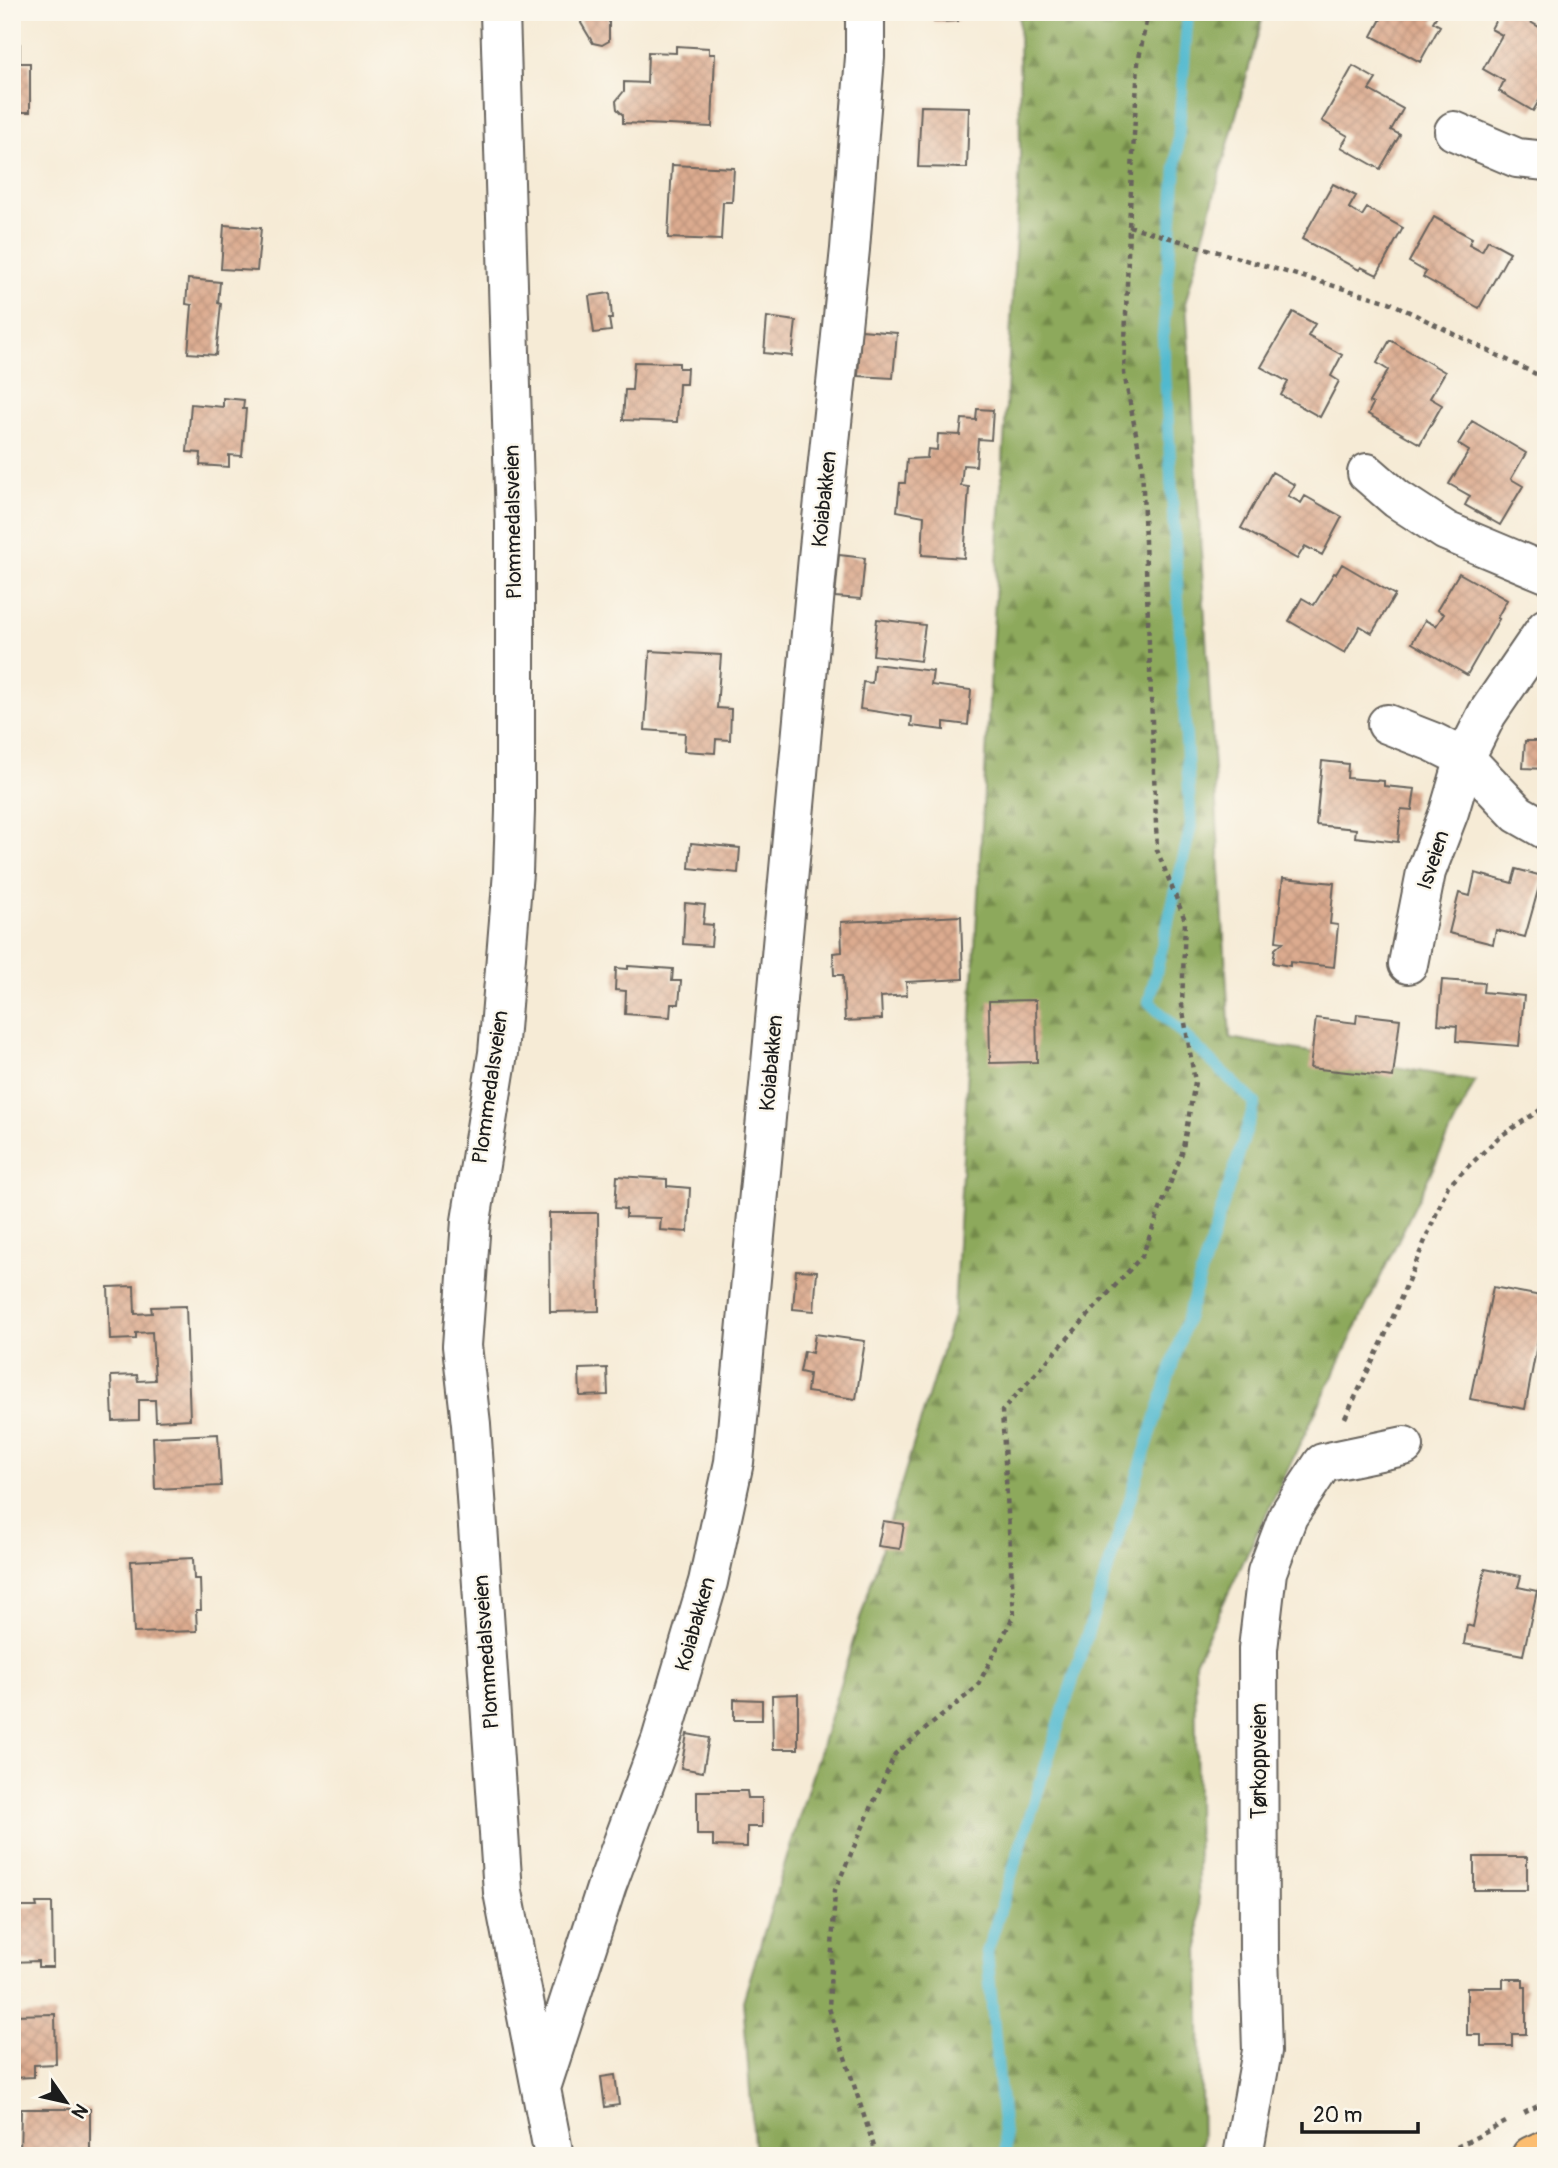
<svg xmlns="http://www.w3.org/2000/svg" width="1558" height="2168" font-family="Pangolin,sans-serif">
	<defs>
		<pattern id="forest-firs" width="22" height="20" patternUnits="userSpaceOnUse" patternTransform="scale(1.75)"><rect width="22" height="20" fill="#8da95b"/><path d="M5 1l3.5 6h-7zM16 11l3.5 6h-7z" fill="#72894a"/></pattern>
		<pattern id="building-cross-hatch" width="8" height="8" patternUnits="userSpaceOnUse" patternTransform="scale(1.75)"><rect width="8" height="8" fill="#dcab8f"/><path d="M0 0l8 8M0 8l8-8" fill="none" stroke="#bc937b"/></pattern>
	</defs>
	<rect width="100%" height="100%" fill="#fbf7ec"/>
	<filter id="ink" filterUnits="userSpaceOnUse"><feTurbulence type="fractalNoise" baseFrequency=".0143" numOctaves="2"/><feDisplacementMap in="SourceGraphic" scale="14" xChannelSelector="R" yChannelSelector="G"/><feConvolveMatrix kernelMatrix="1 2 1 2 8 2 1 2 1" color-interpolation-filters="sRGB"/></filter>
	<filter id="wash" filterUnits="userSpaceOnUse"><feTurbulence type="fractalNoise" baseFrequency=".00686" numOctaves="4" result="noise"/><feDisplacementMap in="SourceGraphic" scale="28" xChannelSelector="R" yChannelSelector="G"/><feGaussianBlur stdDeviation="1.57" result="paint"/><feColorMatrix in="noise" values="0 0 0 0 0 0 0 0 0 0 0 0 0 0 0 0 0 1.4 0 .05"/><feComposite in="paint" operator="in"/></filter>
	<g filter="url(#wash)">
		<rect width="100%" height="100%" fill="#f6ebd6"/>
		<!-- forest -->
		<path fill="url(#forest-firs)" stroke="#54623c" stroke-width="2" d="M1019 12H1264L1186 300 1230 1038 1475 1081 1195 1662 1202 2156H755L743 2001 954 1312 1020 165Z"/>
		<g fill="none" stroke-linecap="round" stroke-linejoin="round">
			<!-- stream -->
			<path stroke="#51b9cf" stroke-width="12" d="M1006 2156 987 1952 1255 1103 1149 1002 1191 826 1163 336 1188 12"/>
		</g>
		<g id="blocks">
			<!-- building -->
			<path fill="url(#building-cross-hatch)" d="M584 12H609V41L602 45 593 43 581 23Z
				M934 12H957L958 21 934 22Z
				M1381 12H1439L1433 22 1440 26 1420 62 1372 36 1381 19 1378 18Z
				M1500 12H1513L1546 31V61L1544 65 1546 66V89L1533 111 1499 91 1504 81 1483 69 1502 35 1491 29Z
				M12 44H20V63H30V112H20L19 139H16V159H12Z
				M676 46 709 48V54H715L712 127 623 123V115L617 109 616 101 624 91V82L647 83 648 52 676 53Z
				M1353 66 1376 79 1369 90 1403 109 1391 130 1400 135 1380 169 1341 147 1348 136 1322 121Z
				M921 106 969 107 967 168 918 167Z
				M672 165 734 168 732 202H723L721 240 668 238Z
				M1333 184 1356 196 1349 208 1362 216 1367 208 1403 228 1377 275 1361 267 1359 270 1302 239Z
				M1434 217 1472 238 1469 244 1482 251 1488 240 1510 252 1479 308 1423 277 1426 272 1409 262Z
				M224 225 261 228 257 271 221 269Z
				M188 279 220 282 218 303 221 304 216 355 188 353 192 305 186 304Z
				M610 293 612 319H609L611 331 594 333 589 296Z
				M1293 312 1315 324 1308 336 1342 355 1331 376 1339 381 1320 417 1281 395 1288 382 1261 367Z
				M767 317 796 321 792 356 764 353Z
				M861 330 897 333 893 378 858 376Z
				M1390 340 1445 372 1430 398 1442 405 1420 444 1368 414 1373 404 1369 402 1388 370 1377 363Z
				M634 362 679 363V368H687L686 384H679L677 422 623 420 625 390H632Z
				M223 398 244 400 243 409H246L242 456 229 455V467L200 465 201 453 187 452 191 404 223 407Z
				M977 409 993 410 991 440 978 439 976 466 963 465 961 486 969 487 964 558 922 555 924 516 897 511 900 483H905L907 459 927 458 928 449 937 450 938 434 960 435 962 419 976 420Z
				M1472 421 1526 453 1511 479 1523 486 1500 525 1465 505 1470 496 1449 484 1469 451 1458 444Z
				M1272 472 1295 485 1288 496 1301 503 1305 496 1342 517 1322 555 1305 546 1297 559 1241 528Z
				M839 555 865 558 861 599 835 597Z
				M1342 564 1395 595 1372 633 1360 626 1345 653 1289 621 1302 598 1314 605 1334 573 1336 574Z
				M1459 573 1507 600 1497 618 1499 619 1467 675 1412 643 1425 620 1436 626 1444 614 1437 610Z
				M877 619 925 625 920 661 873 655Z
				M650 651 721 655 717 708 731 709 730 740 716 739 715 753 684 751 685 733 645 730Z
				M874 664 933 671 931 685 971 690 968 725 944 722V730L911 726 912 717 860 709 863 682 872 683Z
				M1541 703H1546V769L1523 768 1525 741H1539Z
				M1322 761 1348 764 1347 778 1384 781V786L1415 789 1412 810 1401 809 1398 842 1355 837 1356 829 1316 825Z
				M691 843 740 848 738 873 689 868Z
				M1516 869 1542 876 1525 937 1496 930 1493 944 1449 933 1459 893 1470 896 1475 873 1512 883Z
				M1283 878 1334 883 1330 924 1338 925 1334 967 1290 962V966L1273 963 1275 949 1283 942 1276 941Z
				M685 903 705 905 703 924 713 925 711 946 683 944Z
				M961 916 963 979 906 982 907 995 881 997 882 1019 845 1021 843 975H834L833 953 842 952 841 922Z
				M628 966 673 969 672 981H681L679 1004H671L670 1017 625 1014 626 991 615 990 616 968 628 969Z
				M1442 980 1484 983 1483 992 1524 996 1519 1046 1456 1041 1457 1026 1438 1024Z
				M1036 1000 1037 1062 990 1063 989 1001Z
				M1357 1014 1400 1019 1393 1077 1310 1068 1316 1018 1356 1023Z
				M617 1176 667 1179V1186L690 1188 688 1232 660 1230 661 1218 626 1217V1209L615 1208Z
				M549 1213H598L599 1311 550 1312Z
				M796 1270 817 1271 814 1311 793 1309Z
				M134 1286 135 1314 152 1313 151 1307 186 1306 190 1419 156 1421 155 1400H139V1420L113 1421 111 1376 137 1375 138 1381 155 1380 152 1332 136 1333V1339L110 1340 108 1287Z
				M1493 1287 1546 1297 1525 1409 1470 1399Z
				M815 1334 865 1341 856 1399 807 1392 809 1374 800 1372 804 1351 812 1353Z
				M607 1368 608 1395 580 1396 579 1369Z
				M218 1434 221 1486 155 1489 153 1437Z
				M883 1521 904 1524 900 1549 878 1546Z
				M193 1558 194 1579H200L201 1610H196L197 1631 134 1633 131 1561Z
				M1485 1569 1521 1576 1518 1587 1537 1591 1523 1655 1464 1644 1467 1625 1473 1627Z
				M798 1694V1749H773L772 1695Z
				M734 1699 762 1700V1720H734Z
				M687 1734 709 1738 703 1772 681 1768Z
				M697 1791H747L748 1798H762V1827H747V1847L713 1846V1835H697Z
				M1474 1857H1527V1890H1474Z
				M36 1903H52L53 1967H38V1961L12 1962V1907H37Z
				M1503 1979H1523V1987H1526V2034H1512V2046H1481V2035H1467V1987H1503Z
				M55 2014 56 2064 34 2065V2077L12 2078V2015Z
				M615 2075 619 2105 605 2107 601 2077Z
				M21 2109H90V2156H20Z"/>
		</g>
	</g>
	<g filter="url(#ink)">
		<use href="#blocks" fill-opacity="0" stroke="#68645d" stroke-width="2"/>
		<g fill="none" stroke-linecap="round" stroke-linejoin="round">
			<!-- minor casing -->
			<g stroke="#68645d" stroke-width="42">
				<path id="minor" d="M500 12 515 523V811L513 872 498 1053 471 1221 462 1346 471 1424 503 1892 554 2156
					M1454 131 1517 158 1546 161
					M1367 473 1397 499 1446 531 1546 573
					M1387 724 1433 742 1465 758 1518 814 1546 830
					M1408 964 1426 872 1449 812 1465 758 1487 714 1546 628
					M542 2085 607 1885 661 1740 708 1582 734 1462 818 558 850 249 865 57V12
					M1243 2156 1262 2051 1259 1954 1258 1649 1267 1572 1288 1516 1323 1463 1404 1446"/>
			</g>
			<!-- major casing -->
			<g stroke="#68645d" stroke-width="42">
				<path id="major" d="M1531 2156 1546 2149"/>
			</g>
			<!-- path -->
			<path stroke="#68645d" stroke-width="4.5" stroke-dasharray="5 5" stroke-linecap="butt" d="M1129 226 1389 302 1546 379
				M1345 1418 1384 1338 1448 1186 1499 1137 1546 1106
				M1524 2113 1546 2102
				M877 2156 829 2008 835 1890 895 1754 977 1687 1014 1615 1002 1411 1142 1256 1182 1153 1195 1082 1182 1005 1185 920 1157 850 1142 464 1124 373 1129 226 1138 63 1148 12
				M1439 2156 1510 2120"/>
			<!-- minor -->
			<use href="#minor" stroke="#fff" stroke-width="38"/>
			<!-- major -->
			<use href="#major" stroke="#fcbd6f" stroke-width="38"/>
		</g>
	</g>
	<g text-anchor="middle" stroke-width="5" stroke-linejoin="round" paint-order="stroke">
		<!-- street labels -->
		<g font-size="21" fill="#1c1c1c" stroke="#fbf7ec">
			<text transform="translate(824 499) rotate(-84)" y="7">Koiabakken</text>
			<text transform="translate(513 522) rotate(-91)" y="7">Plommedalsveien</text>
			<text transform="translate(1433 860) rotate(-72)" y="7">Isveien</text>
			<text transform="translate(771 1063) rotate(-85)" y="7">Koiabakken</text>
			<text transform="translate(490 1087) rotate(-82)" y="7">Plommedalsveien</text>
			<text transform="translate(695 1624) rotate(-74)" y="7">Koiabakken</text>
			<text transform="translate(486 1652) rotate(-94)" y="7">Plommedalsveien</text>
			<text transform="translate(1259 1761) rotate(-90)" y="7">Tørkoppveien</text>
		</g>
	</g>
	<!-- margin -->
	<rect width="1558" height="2168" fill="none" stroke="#fbf7ec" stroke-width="42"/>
	<!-- north arrow -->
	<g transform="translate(66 2102) rotate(124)" stroke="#fbf7ec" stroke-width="5" paint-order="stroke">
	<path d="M0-5L12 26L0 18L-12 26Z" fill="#1c1c1c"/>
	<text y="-10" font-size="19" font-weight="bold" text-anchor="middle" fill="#1c1c1c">N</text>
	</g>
	<!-- scale -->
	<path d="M1302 2122v10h116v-10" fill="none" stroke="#1c1c1c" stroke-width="3.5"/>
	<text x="1313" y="2122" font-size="21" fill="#1c1c1c" stroke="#fbf7ec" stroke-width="5" paint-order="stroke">20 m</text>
</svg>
